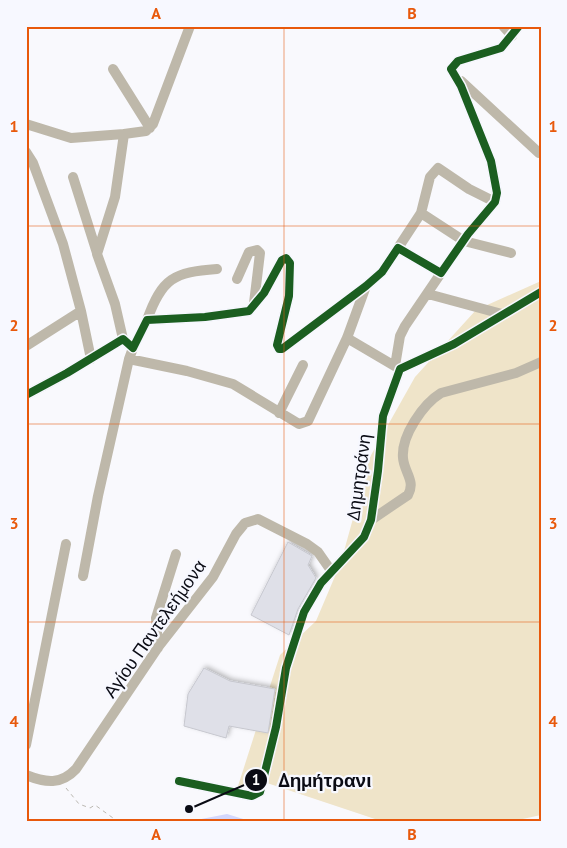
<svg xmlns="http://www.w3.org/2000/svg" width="567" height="848" font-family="'PT Sans',sans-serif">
	<defs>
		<filter id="shadow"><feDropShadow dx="2" dy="-2" stdDeviation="2.5" flood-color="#0004"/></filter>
	</defs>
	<rect width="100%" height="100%" fill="#f9f9fd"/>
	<!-- green -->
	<path fill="#efe4c9" d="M541 281V815L509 822H384L267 783 238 786 280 655 316 621 341 562 370 457 415 377 476 310Z"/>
	<!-- water -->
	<path fill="#d3d7fc" d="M227 814 253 822H186Z"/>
	<!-- building -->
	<path fill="#dfe0e8" stroke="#c7c8cf" filter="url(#shadow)" d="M288 542 312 556 308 565 316 578 298 609 289 635 251 615Z
		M204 668 230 681 275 689 268 733 229 726 226 738 184 726 188 694Z"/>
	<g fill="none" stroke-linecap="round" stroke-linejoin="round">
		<!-- path -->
		<path stroke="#bbb8b1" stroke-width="1" stroke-dasharray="4 4" stroke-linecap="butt" d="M66 788 79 804 90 808 95 805 113 818"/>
		<!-- minor -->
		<path stroke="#beb8aa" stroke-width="10" d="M503 26 512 36
			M113 69 150 128
			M461 81 539 153
			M26 124 71 138 124 134
			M26 152 33 163 63 244 81 311
			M73 177 97 253
			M421 213 464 241 511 253
			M398 248 421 213 430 177 438 168 469 189 495 202
			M237 279 249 252 257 250 260 253 254 303
			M428 294 502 314
			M147 320C162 278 174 272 217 269
			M347 338 398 368
			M123 339 115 304 97 254 115 197 124 134 146 131 153 124 190 26
			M26 346 81 311 91 359
			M133 348 129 359 187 371 233 384 299 424 308 421 347 338 366 286
			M395 366 400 336 405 326 441 273
			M26 395 67 373 123 339 133 348 147 320 205 317 249 311 264 293 282 260 286 258 290 263 289 296 277 345 279 349H282L366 286 382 272 398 248 441 273 468 234 495 202 497 193 491 161 461 86 451 69 458 61 501 48 519 26
			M279 413 303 365
			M371 520 408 495C416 481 404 472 403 458 401 436 423 404 441 393L516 373 541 362
			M83 576 98 496 129 359
			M158 648 156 618 176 554
			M26 745 66 544
			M26 775C46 783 61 785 76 769L159 646 213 577 236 534 245 523 258 519 307 544 318 552 332 572
			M179 781 252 796 260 792 276 727 286 668 304 612 321 583 364 537 371 520 378 471 383 416 400 369 454 344 541 292"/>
		<!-- cycleway casing -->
		<g stroke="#f7f8ff" stroke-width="11">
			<path id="cycleway" d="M26 395 67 373 123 339 133 348 147 320 205 317 249 311 264 293 282 260 286 258 290 263 289 296 277 345 279 349H282L366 286 382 272 398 248 441 273 468 234 495 202 497 193 491 161 461 86 451 69 458 61 501 48 519 26
				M179 781 252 796 260 792 276 727 286 668 304 612 321 583 364 537 371 520 378 471 383 416 400 369 454 344 541 292"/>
		</g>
		<!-- cycleway -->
		<use href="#cycleway" stroke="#1b5e20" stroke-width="8"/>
	</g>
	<!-- grid -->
	<path fill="none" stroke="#e8590c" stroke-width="1" stroke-opacity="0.55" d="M284 26V822M26 226H541M26 424H541M26 622H541"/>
	<g text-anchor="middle" stroke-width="4.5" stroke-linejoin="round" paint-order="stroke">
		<!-- street labels -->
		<g font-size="18" fill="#0a0b14" stroke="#f7f8ff">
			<text transform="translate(359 477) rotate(-82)" y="6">Δημητράνη</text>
			<text transform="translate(155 629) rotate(-55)" y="6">Αγίου Παντελεήμονα</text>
		</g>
	</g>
	<!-- callouts -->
	<path fill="none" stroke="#0a0b14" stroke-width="2" d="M189 809L256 780"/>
	<g fill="#0a0b14" stroke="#f7f8ff" stroke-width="2">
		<circle cx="189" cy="809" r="5"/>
		<circle cx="256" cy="780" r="12"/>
	</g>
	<g font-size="15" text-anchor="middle" font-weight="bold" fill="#fff">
		<text x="256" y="785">1</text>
	</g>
	<g font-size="19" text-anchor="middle" font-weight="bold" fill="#0a0b14" stroke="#f7f8ff" stroke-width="4.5" stroke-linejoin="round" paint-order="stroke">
		<text x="325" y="787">Δημήτρανι</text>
	</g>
	<!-- border -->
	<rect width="567" height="848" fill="none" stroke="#f7f8ff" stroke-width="55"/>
	<rect x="28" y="28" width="512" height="792" fill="none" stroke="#e8590c" stroke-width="2"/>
	<g font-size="16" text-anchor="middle" font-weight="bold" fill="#e8590c">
		<text x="156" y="19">A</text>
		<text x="412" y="19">B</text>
		<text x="14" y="132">1</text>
		<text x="553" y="132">1</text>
		<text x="14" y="331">2</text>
		<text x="553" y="331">2</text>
		<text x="14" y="529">3</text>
		<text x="553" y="529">3</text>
		<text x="14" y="727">4</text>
		<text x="553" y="727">4</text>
		<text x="156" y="840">A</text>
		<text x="412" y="840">B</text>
	</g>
</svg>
